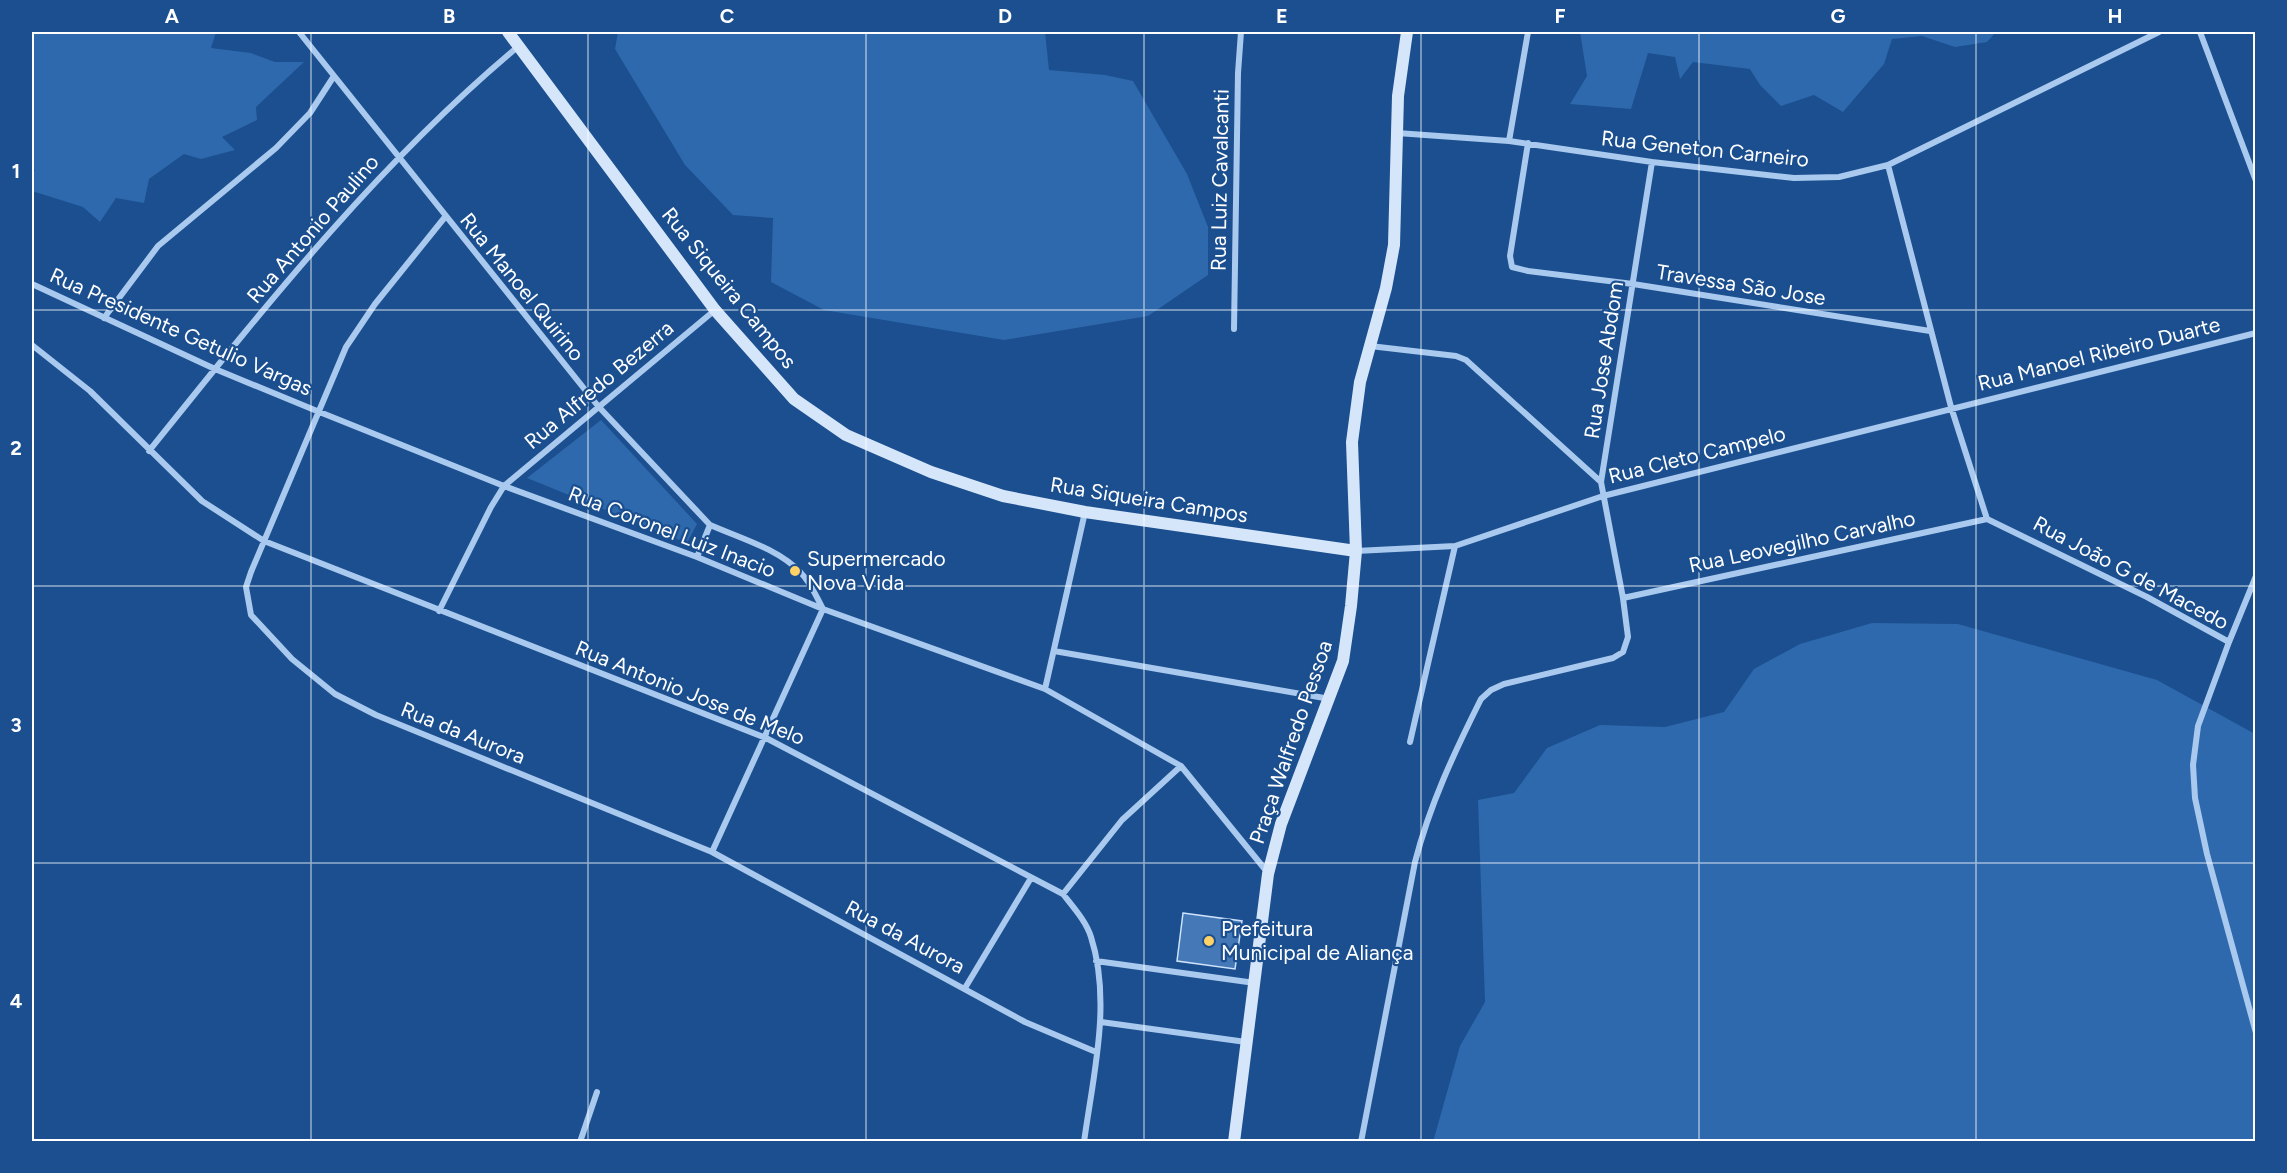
<svg xmlns="http://www.w3.org/2000/svg" width="2287" height="1173" font-family="Figtree,sans-serif">
	<rect width="100%" height="100%" fill="#1b4f8f"/>
	<!-- green -->
	<path fill="#2e69ad" d="M32 32H216L211 48 251 53 275 62H304L256 107 257 120 222 137 235 150 201 159 184 154 149 179 144 203 116 198 100 222 83 207 32 191V176L35 170 32 168Z
		M618 32H1045L1049 70 1105 75 1133 81 1187 174 1208 227V275L1148 316 1004 340 824 310 771 282 773 218 733 215 685 165 615 49Z
		M1580 32H1996L1987 42 1955 47 1922 36 1892 39 1884 64 1843 112 1814 95 1781 106 1760 85 1750 69 1693 62 1680 79 1675 57 1648 53 1631 109 1570 104 1587 76Z
		M601 420 697 524 687 543 527 478Z
		M1872 623 1958 624 2157 680 2255 734V1141L1433 1142 1460 1046 1485 1002 1478 800 1514 793 1547 748 1600 725 1665 727 1724 712 1754 669 1800 644Z"/>
	<!-- building -->
	<path fill="#4478b7" stroke="#cfe3fa" stroke-width="1.5" d="M1183 913 1242 921 1235 969 1177 961Z"/>
	<g fill="none" stroke-linecap="round" stroke-linejoin="round">
		<!-- street -->
		<path stroke="#a9c9ee" stroke-width="6" d="M299 32 598 406 710 525 697 557
			M2200 32 2256 181
			M1397 133 1509 141 1652 162 1794 178 1839 177 1888 165 2159 32
			M1509 141 1528 32
			M1528 143 1510 256 1512 267 1528 271 1633 284 1930 331
			M1888 165 1951 407 1987 519 2147 597 2229 642 2198 726 2193 765 2195 798 2207 854 2256 1033
			M445 217 375 304 346 347 251 572 246 587 251 615 292 659 335 694 376 715 712 852 1025 1022 1096 1052
			M32 284 215 369 317 411 504 486 697 557 823 609 1045 689 1181 766 1268 873
			M104 318 158 246 276 148 310 113 334 76
			M1234 329 1238 73 1241 32
			M32 345 90 391 202 501 264 541 766 738 1063 894C1073 907 1086 921 1091 937 1112 1002 1093 1076 1084 1142
			M1370 346 1456 356 1466 360 1601 482
			M149 451C263 309 379 162 520 45
			M710 525C740 538 779 549 801 573 811 583 816 596 823 609L712 852
			M1356 551 1455 546 1603 496 2256 333
			M1623 598 1987 519
			M439 611 491 507 504 486 715 310
			M2229 642 2256 576
			M1054 651 1330 699
			M1045 689 1085 512
			M1410 742 1455 546
			M1063 894 1122 820 1181 766
			M1096 961 1255 983
			M965 988 1031 878
			M1101 1022 1246 1042
			M580 1142 597 1092
			M1361 1142 1415 862C1430 804 1454 753 1481 699L1491 690 1504 684 1613 658 1623 652 1628 637 1623 598 1601 482 1652 162"/>
		<!-- secondary -->
		<path stroke="#d6e6fa" stroke-width="12" d="M508 32 715 310 794 399 846 435 931 472 1003 496 1085 512 1356 551
			M1234 1142 1268 874 1281 824 1343 661 1351 606 1356 551 1352 442 1360 382 1386 288 1394 245 1398 96 1407 32"/>
	</g>
	<!-- grid -->
	<path fill="none" stroke="#fff" stroke-width="1.5" stroke-opacity="0.55" d="M311 32V1142M588 32V1142M866 32V1142M1144 32V1142M1421 32V1142M1699 32V1142M1976 32V1142M32 310H2256M32 586H2256M32 863H2256"/>
	<!-- markers -->
	<g fill="#ffd166" stroke="#1b4f8f" stroke-width="2">
		<circle cx="795" cy="571" r="6"/>
		<circle cx="1209" cy="941" r="6"/>
	</g>
	<g text-anchor="middle" stroke-width="4.5" stroke-linejoin="round" paint-order="stroke">
		<!-- street labels -->
		<g font-size="21" fill="#fff" stroke="#1b4f8f">
			<text transform="translate(1705 149) rotate(6)" y="7">Rua Geneton Carneiro</text>
			<text transform="translate(1220 180) rotate(-89)" y="7">Rua Luiz Cavalcanti</text>
			<text transform="translate(313 229) rotate(-49)" y="7">Rua Antonio Paulino</text>
			<text transform="translate(1741 285) rotate(9)" y="7">Travessa São Jose</text>
			<text transform="translate(522 287) rotate(51)" y="7">Rua Manoel Quirino</text>
			<text transform="translate(729 288) rotate(51)" y="7">Rua Siqueira Campos</text>
			<text transform="translate(181 332) rotate(24)" y="7">Rua Presidente Getulio Vargas</text>
			<text transform="translate(2099 354) rotate(-14)" y="7">Rua Manoel Ribeiro Duarte</text>
			<text transform="translate(1604 360) rotate(-81)" y="7">Rua Jose Abdom</text>
			<text transform="translate(599 385) rotate(-40)" y="7">Rua Alfredo Bezerra</text>
			<text transform="translate(1697 455) rotate(-14)" y="7">Rua Cleto Campelo</text>
			<text transform="translate(1149 500) rotate(9)" y="7">Rua Siqueira Campos</text>
			<text transform="translate(672 532) rotate(21)" y="7">Rua Coronel Luiz Inacio</text>
			<text transform="translate(1802 542) rotate(-12)" y="7">Rua Leovegilho Carvalho</text>
			<text transform="translate(2131 573) rotate(28)" y="7">Rua João G de Macedo</text>
			<text transform="translate(690 693) rotate(22)" y="7">Rua Antonio Jose de Melo</text>
			<text transform="translate(463 733) rotate(22)" y="7">Rua da Aurora</text>
			<text transform="translate(1291 742) rotate(-71)" y="7">Praça Walfredo Pessoa</text>
			<text transform="translate(905 937) rotate(28)" y="7">Rua da Aurora</text>
		</g>
		<!-- poi labels -->
		<g font-size="21" fill="#fff" stroke="#1b4f8f" text-anchor="start">
			<text x="807" y="566">Supermercado<tspan x="807" dy="24">Nova Vida</tspan></text>
			<text x="1221" y="936">Prefeitura<tspan x="1221" dy="24">Municipal de Aliança</tspan></text>
		</g>
	</g>
	<!-- border -->
	<rect width="2287" height="1173" fill="none" stroke="#1b4f8f" stroke-width="66"/>
	<rect x="33" y="33" width="2221" height="1107" fill="none" stroke="#fff" stroke-width="2"/>
	<g font-size="20" text-anchor="middle" font-weight="bold" fill="#fff">
		<text x="172" y="23">A</text>
		<text x="449" y="23">B</text>
		<text x="727" y="23">C</text>
		<text x="1005" y="23">D</text>
		<text x="1282" y="23">E</text>
		<text x="1560" y="23">F</text>
		<text x="1838" y="23">G</text>
		<text x="2115" y="23">H</text>
		<text x="16" y="178">1</text>
		<text x="16" y="455">2</text>
		<text x="16" y="732">3</text>
		<text x="16" y="1008">4</text>
	</g>
</svg>
